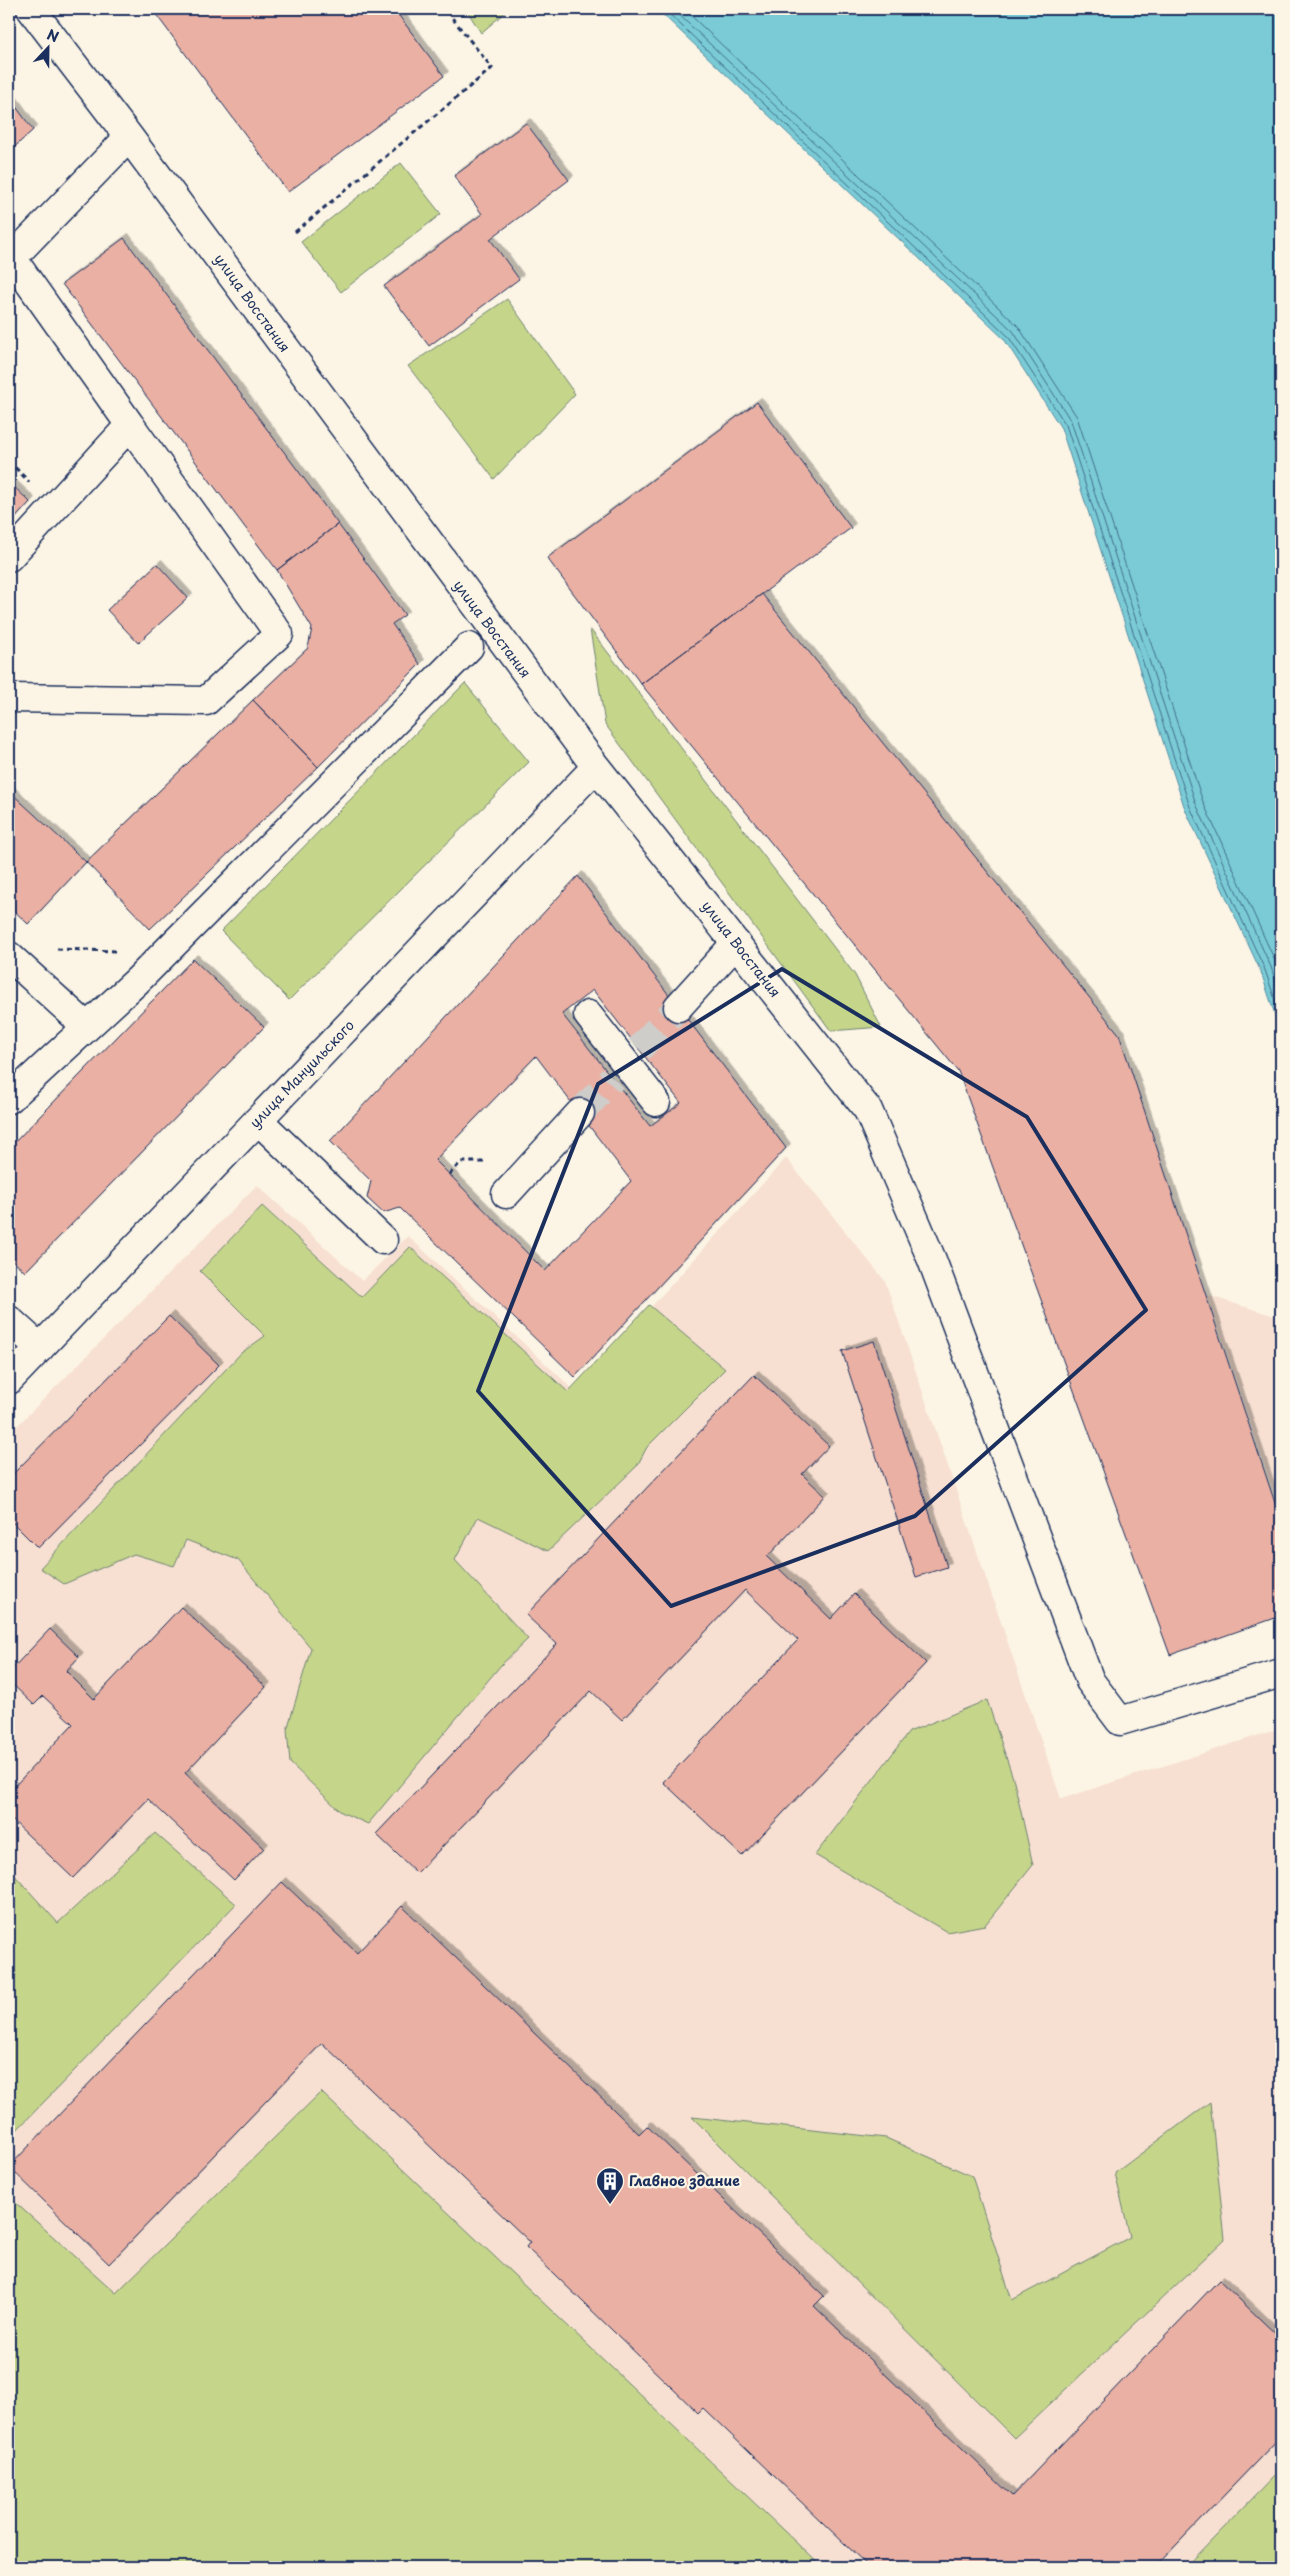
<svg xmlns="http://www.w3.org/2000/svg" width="1290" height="2576" font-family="'Playpen Sans',sans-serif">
	<defs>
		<filter id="shadow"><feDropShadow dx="4.5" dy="-4.5" stdDeviation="0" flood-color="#0004"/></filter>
	</defs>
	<rect width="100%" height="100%" fill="#fcf5e5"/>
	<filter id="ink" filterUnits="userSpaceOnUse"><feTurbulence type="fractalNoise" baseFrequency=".02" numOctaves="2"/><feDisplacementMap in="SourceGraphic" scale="10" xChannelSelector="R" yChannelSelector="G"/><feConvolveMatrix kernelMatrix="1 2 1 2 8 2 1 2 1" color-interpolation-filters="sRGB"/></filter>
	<g filter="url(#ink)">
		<!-- built -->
		<path fill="#f7e0d1" d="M786 1158 885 1281 1061 1799 1281 1728V2567H9V1434L257 1185 362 1281 408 1236 575 1391Z
			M1207 1295 1281 1318V1514Z"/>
		<!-- green -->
		<path fill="#c5d58a" stroke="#708274" d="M466 9H509L481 33Z
			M401 163 441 214 341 292 301 242Z
			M507 299 575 394 494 479 408 366Z
			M590 629 855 975 881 1027 831 1031 605 724Z
			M465 683 529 762 289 1000 221 931Z
			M262 1206 362 1297 410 1247 568 1392 649 1305 725 1369 647 1447 637 1466 548 1551 478 1517 455 1560 528 1639 501 1665 368 1824 341 1812 290 1763 287 1730 311 1648 238 1560 186 1540 174 1566 134 1554 64 1584 40 1568 241 1353 265 1336 200 1271Z
			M987 1700 1014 1781 1033 1865 985 1925 947 1932 815 1855 909 1732Z
			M155 1833 236 1904 9 2138V1869L58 1923Z
			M321 2092 822 2567H9V2197L116 2293Z
			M1210 2102 1225 2239 1014 2438 692 2117 886 2138 972 2176 1012 2300 1130 2237 1115 2173Z
			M1281 2469V2567H1186Z"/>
		<!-- water -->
		<path fill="#7acbd5" stroke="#548da5" d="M657 9H1281V1033L1261 972 1185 809 1061 428 1004 339Z"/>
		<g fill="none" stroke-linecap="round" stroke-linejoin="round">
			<!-- shore -->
			<path stroke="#416d8e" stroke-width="1" d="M664 9 1008 336 1066 425 1190 807 1265 970 1281 1017
				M673 9 1013 331 1071 421 1196 804 1271 967 1281 998
				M684 9 1018 326 1077 417 1203 802 1281 974"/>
		</g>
		<!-- building -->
		<path fill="#eab0a3" stroke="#1b2f5e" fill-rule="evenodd" filter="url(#shadow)" d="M152 9H394L444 76 288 192Z
			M9 97 33 130 9 152Z
			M526 123 569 180 490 239 519 279 429 346 384 286 482 214 454 176Z
			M124 238 338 524 277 570 62 284Z
			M757 402 851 528 641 684 547 558Z
			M9 482 30 502 9 525Z
			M338 524 405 615 392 624 420 664 318 767 253 700 308 648 312 628 277 570Z
			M157 564 188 598 138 643 107 610Z
			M762 594 1119 1034 1281 1521V1616L1170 1655 958 1071 641 684Z
			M253 700 318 767 150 929 86 862Z
			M9 791 86 862 28 924 9 906Z
			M578 876 786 1148 575 1377 400 1208 383 1213 367 1198 371 1181 330 1141ZM593 990 681 1103 650 1126 562 1014ZM536 1056 631 1181 545 1271 435 1160Z
			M193 959 264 1027 25 1272 9 1257V1148Z
			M169 1316 219 1365 38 1548 9 1519V1478Z
			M874 1341 947 1567 916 1577 842 1351Z
			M754 1375 829 1446 802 1474 825 1496 767 1557 831 1619 854 1594 926 1663 742 1856 663 1782 798 1640 745 1590 622 1720 591 1691 417 1873 376 1834 557 1644 526 1615Z
			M181 1607 266 1687 185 1773 264 1848 234 1880 148 1799 73 1878 9 1817V1792L73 1724 43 1696 34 1705 9 1681V1672L50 1629 79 1657 66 1671 94 1699Z
			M282 1882 357 1953 402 1906 639 2134 647 2126 824 2296 814 2306 1012 2496 1219 2280 1281 2339V2436L1155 2567H869L703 2408 698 2413 526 2247 530 2242 322 2043 109 2264 9 2167Z"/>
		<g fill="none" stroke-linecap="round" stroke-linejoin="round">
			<!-- minor-tunnel -->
			<path stroke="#cfcdca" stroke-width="28" stroke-dasharray="28 14" stroke-linecap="butt" d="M639 1049 678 1007
				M580 1113 613 1078"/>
			<!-- minor casing -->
			<g stroke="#1b2f5e" stroke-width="31">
				<path id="minor" d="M31 9 129 137 596 767 868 1110 932 1260 1090 1681 1120 1721 1281 1673
					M9 254 130 425 9 557
					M9 261 129 137
					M9 698 206 701 279 634 130 425
					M9 956 87 1027
					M678 1007 736 943
					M588 1015 656 1102
					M9 1099 137 981 469 647
					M258 1120 383 1240
					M506 1194 580 1113
					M9 1320 40 1348
					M9 1380 596 767"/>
			</g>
			<!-- path -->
			<path stroke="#1b2f5e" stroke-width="3" stroke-dasharray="5 4" stroke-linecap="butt" d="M295 232 492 68 445 9
				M9 461 29 482
				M57 949 115 951
				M449 1175 461 1162H484"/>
			<!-- minor -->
			<use href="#minor" stroke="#fcf5e5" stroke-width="28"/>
		</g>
	</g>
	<!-- marked area -->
	<path fill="none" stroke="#1b2f5e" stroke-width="4" stroke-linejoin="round" d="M782 969 1027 1117 1146 1310 915 1516 671 1606 478 1391 598 1084Z"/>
	<!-- icons -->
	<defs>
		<g id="building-pin" transform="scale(1.4375)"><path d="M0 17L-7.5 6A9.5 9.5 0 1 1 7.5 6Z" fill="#1b2f5e" stroke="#fcf5e5"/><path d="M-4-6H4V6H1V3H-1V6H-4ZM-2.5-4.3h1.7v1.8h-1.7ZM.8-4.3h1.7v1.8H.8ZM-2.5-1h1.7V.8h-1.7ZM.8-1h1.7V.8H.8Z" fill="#fff"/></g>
	</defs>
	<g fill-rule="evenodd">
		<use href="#building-pin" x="610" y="2181"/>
	</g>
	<g text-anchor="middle" stroke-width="4.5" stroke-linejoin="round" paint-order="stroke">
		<!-- street labels -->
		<g font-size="14" fill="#1b2f5e" stroke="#fcf5e5">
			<text transform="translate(252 303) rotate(54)" y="5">улица Восстания</text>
			<text transform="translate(492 629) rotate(53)" y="5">улица Восстания</text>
			<text transform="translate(741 949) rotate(52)" y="5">улица Восстания</text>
			<text transform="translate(302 1074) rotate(-46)" y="5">улица Мануильского</text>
		</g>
		<!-- poi labels -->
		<g font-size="14" font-weight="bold" fill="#1b2f5e" stroke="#fcf5e5" text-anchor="start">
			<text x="629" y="2186">Главное здание</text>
		</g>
	</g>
	<!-- margin -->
	<rect width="1290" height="2576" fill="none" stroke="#fcf5e5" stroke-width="30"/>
	<rect x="15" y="15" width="1260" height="2546" fill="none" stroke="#1b2f5e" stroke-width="2" filter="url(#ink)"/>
	<!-- north arrow -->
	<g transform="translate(48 48) rotate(22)" stroke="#fcf5e5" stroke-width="4" paint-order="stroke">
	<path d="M0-4L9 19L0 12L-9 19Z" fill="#1b2f5e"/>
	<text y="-8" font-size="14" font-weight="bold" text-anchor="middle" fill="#1b2f5e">N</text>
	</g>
</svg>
